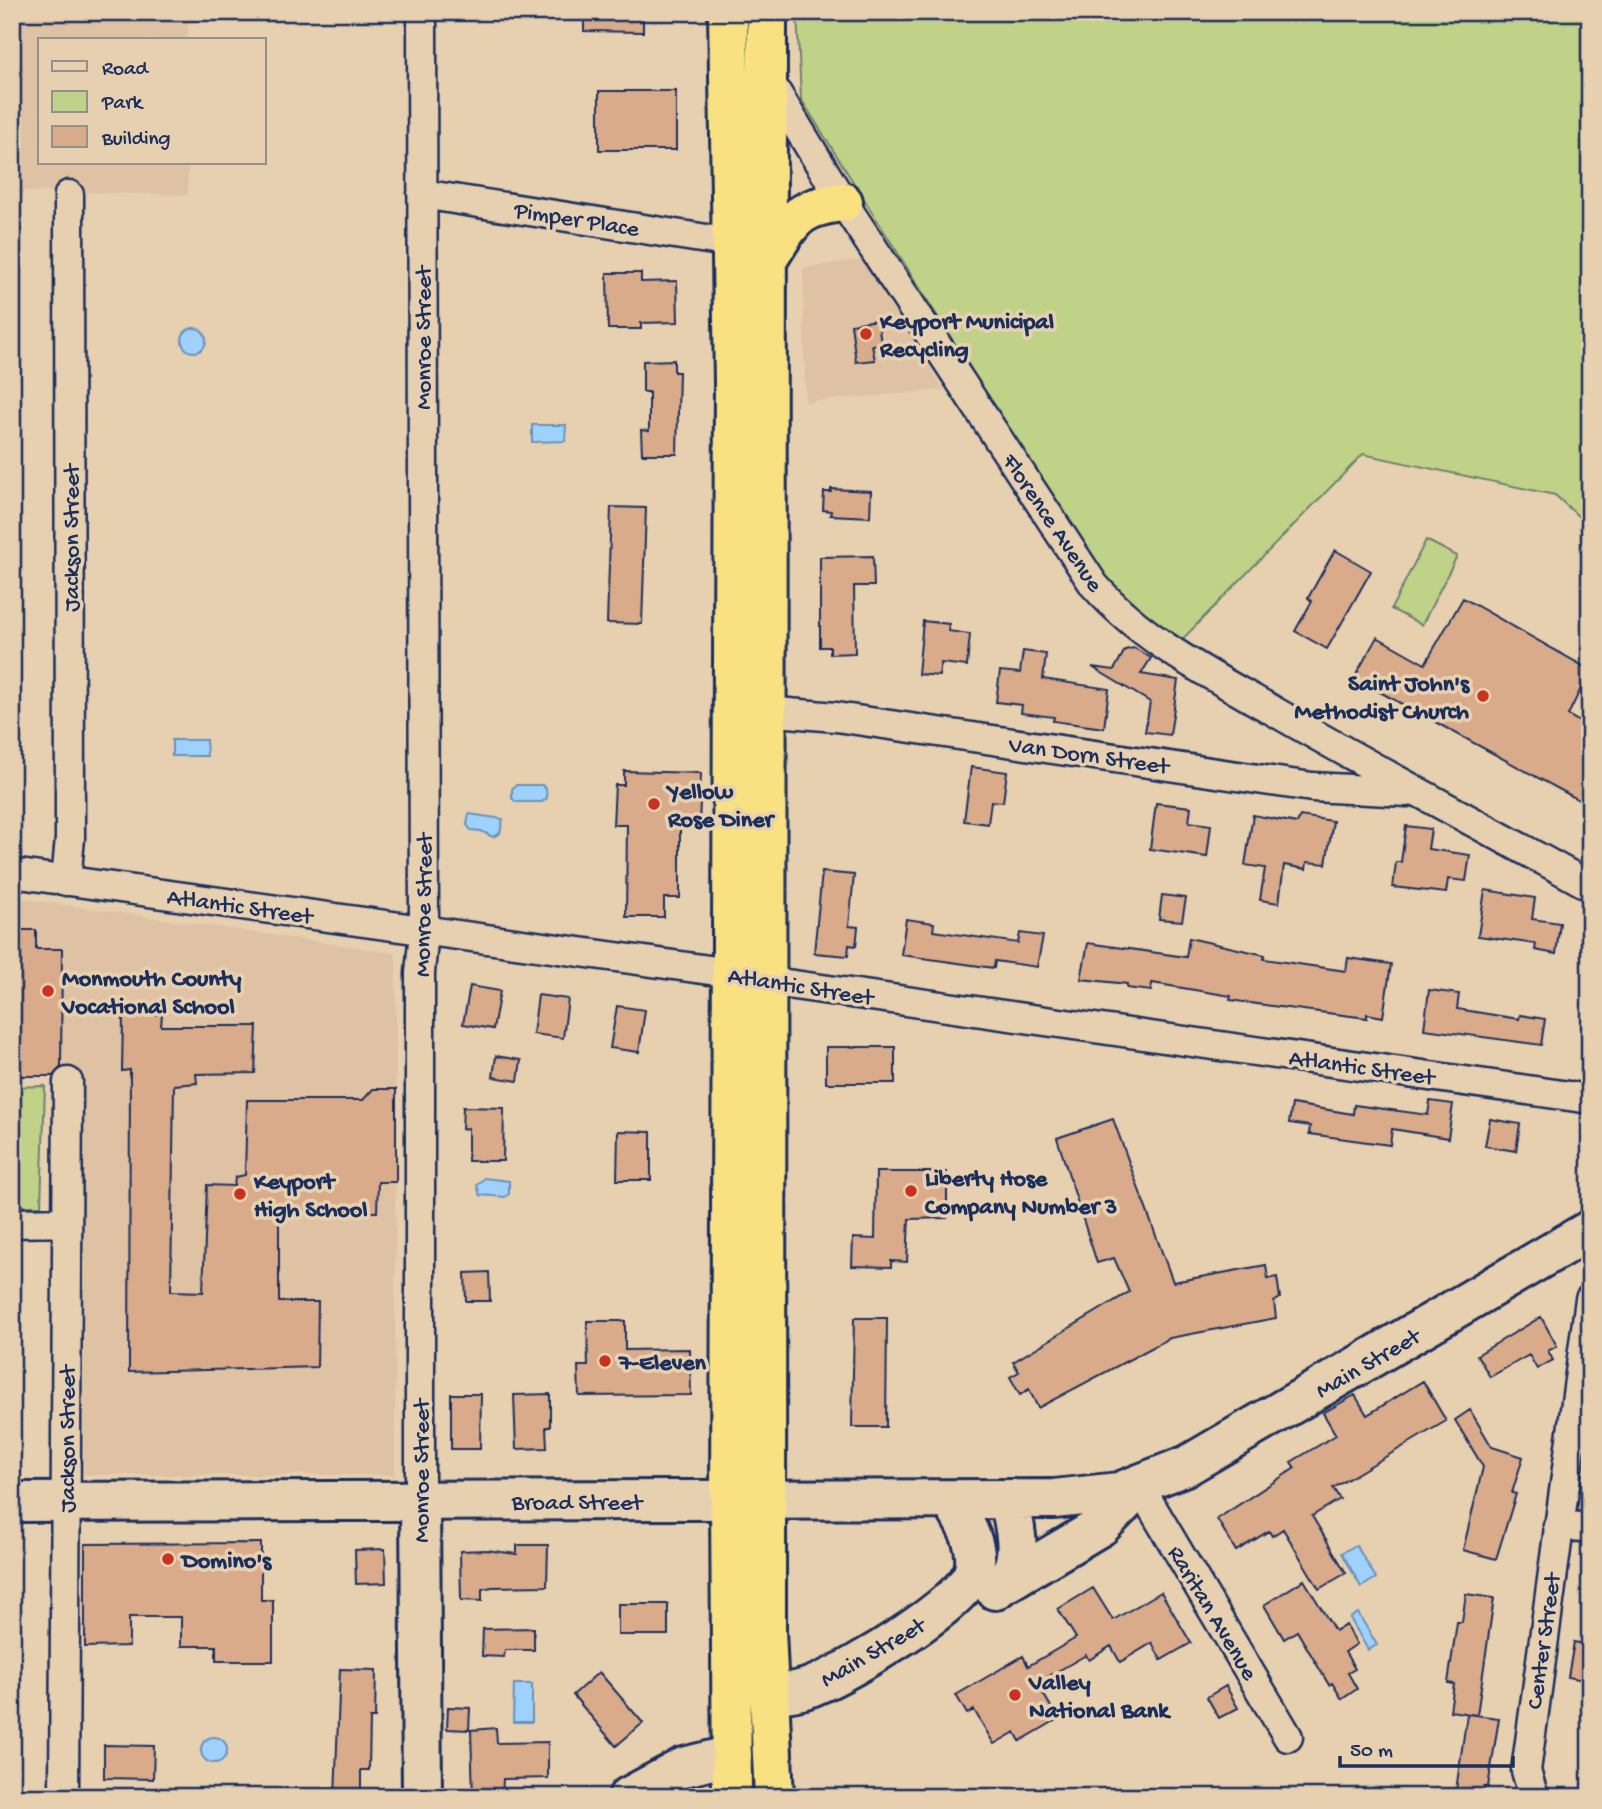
<svg xmlns="http://www.w3.org/2000/svg" width="1602" height="1809" font-family="'Gochi Hand',sans-serif">
	<rect width="100%" height="100%" fill="#e7d0b0"/>
	<filter id="ink" filterUnits="userSpaceOnUse"><feTurbulence type="fractalNoise" baseFrequency=".0143" numOctaves="2"/><feDisplacementMap in="SourceGraphic" scale="14" xChannelSelector="R" yChannelSelector="G"/><feConvolveMatrix kernelMatrix="1 2 1 2 8 2 1 2 1" color-interpolation-filters="sRGB"/></filter>
	<g filter="url(#ink)">
		<!-- built -->
		<path fill="#dfc2a4" d="M12 12H188V40H40V163H188V195L12 191Z
			M863 259 944 390 805 402 803 268Z
			M12 897 396 953 395 1475H84V1074L12 1076Z"/>
		<!-- green -->
		<path fill="#c0d287" stroke="#6e8072" stroke-width="2" d="M797 12H1590V527L1555 495 1363 454 1170 652 1132 626 801 99Z
			M1426 540 1457 556 1422 625 1391 609Z
			M45 1086 41 1206H12V1087Z"/>
		<!-- water -->
		<path fill="#9ed2fc" stroke="#6a91bd" stroke-width="2" d="M182 340a12 12 0 1 1 24 0a12 12 0 1 1-24 0Z
			M532 425H566L565 441 532 442Z
			M172 740H206L207 756H172Z
			M516 785H542L546 789 547 798 542 802H516L512 798V789Z
			M469 814 503 819 500 833 493 837 481 831 471 830 467 825Z
			M484 1178 509 1181V1194L505 1197 480 1195 477 1185Z
			M1356 1545 1376 1578 1361 1587 1342 1553Z
			M1358 1613 1377 1645 1368 1650 1350 1618Z
			M514 1684H532V1722H513Z
			M201 1750a13 13 0 1 1 26 0a13 13 0 1 1-26 0Z"/>
		<!-- building -->
		<path fill="#d9ab8a" stroke="#1b2f5e" stroke-width="2" d="M584 12H643V32L584 31Z
			M599 91H676V150H599Z
			M607 273H641V282L677 281 678 322 641 323V329H608Z
			M878 320 881 344 872 345 875 360 856 362 851 324Z
			M674 360V372H679L677 454H642L641 430 649 431V392H643V361Z
			M831 489 871 491 870 517 830 515 831 511 823 510 824 492H831Z
			M611 507 646 508 642 624 607 623Z
			M1335 550 1371 571 1327 649 1295 631 1312 601 1308 598Z
			M873 556 874 586H854L855 653 830 654V647H820V557Z
			M1463 598 1590 670 1568 715 1590 728V806L1354 678 1377 637 1425 664Z
			M923 621 949 624 948 631 970 634 967 666 941 663 939 676 918 674Z
			M1134 648 1151 658 1141 674 1178 680 1170 735 1145 732 1150 702 1092 667 1114 670 1125 650Z
			M1023 651 1046 654 1043 679 1109 689 1104 728 1053 721 1054 717 1021 713 1022 705 996 702 1000 671 1020 673Z
			M971 767 1007 772 1003 802 991 801 988 824 964 821Z
			M624 771 701 773 699 827 680 826V898H664V917H626L627 825H613L615 785H624Z
			M1156 803 1191 807 1189 822 1211 825 1207 857 1150 849Z
			M1253 815 1297 823 1300 816 1333 821 1326 864 1307 862 1306 869 1284 865 1279 903 1260 900 1265 868 1245 865Z
			M1406 826 1431 829 1428 849 1470 855 1466 881 1448 879 1446 893 1393 887 1396 862H1401Z
			M822 872 854 875 849 926 858 927 856 946 849 945 848 956 814 953Z
			M1485 890 1535 898 1532 919 1560 923 1556 954 1535 950 1536 944 1478 936Z
			M1162 895 1186 898 1182 921 1159 919Z
			M906 919 934 923 933 931 1018 943 1020 933 1043 936 1037 967 995 961 994 968 901 955Z
			M12 930H36V949H62L61 1067 53 1076H12Z
			M1189 938 1265 955 1264 959 1346 971 1348 958 1391 964 1383 1017 1367 1014V1018L1257 1004 1230 1000 1231 996 1152 983 1151 991 1127 988V984L1081 979 1088 943 1186 957Z
			M470 986 500 991 493 1029 463 1024Z
			M1429 990 1459 994 1457 1009 1519 1019 1520 1015 1545 1019 1541 1045 1424 1029Z
			M538 995 568 999 563 1038 533 1034Z
			M617 1006 645 1010 639 1052 610 1048Z
			M162 1014 161 1026H257L255 1073 196 1074 197 1083 174 1085 171 1291 203 1292 207 1185 234 1186 235 1177 245 1175 247 1100H363L373 1089H396V1182H378L377 1212 279 1210V1302H318L317 1367 129 1372 130 1070 122 1071 123 1017Z
			M826 1047H895V1083H826Z
			M496 1056 521 1060 518 1081 493 1077Z
			M1430 1101 1453 1104 1448 1138 1392 1129 1390 1145 1309 1134 1310 1126 1289 1123 1292 1104 1353 1114 1354 1105 1428 1115Z
			M463 1107 504 1108 503 1161H468V1128L462 1129Z
			M1113 1119 1173 1282 1266 1265 1268 1279 1277 1277 1280 1298 1274 1302 1276 1318 1170 1338 1038 1408 1029 1389 1020 1395 1010 1377 1019 1372 1013 1362 1129 1292 1114 1258 1097 1263 1057 1138Z
			M1490 1119 1520 1124 1516 1151 1485 1146Z
			M618 1131 651 1132V1180H617Z
			M876 1172H947V1218L909 1219 907 1262 891 1261V1267L852 1266 853 1238 875 1239Z
			M489 1272 490 1301H466L465 1273Z
			M1541 1317 1557 1346 1548 1351 1553 1360 1537 1369 1529 1355 1490 1377 1477 1355Z
			M854 1318H887L886 1427H852Z
			M587 1321H625V1350L690 1349 691 1395 579 1396 578 1366H588Z
			M1423 1381 1446 1421 1333 1488 1340 1499 1312 1516 1346 1573 1319 1589 1283 1529 1272 1536 1269 1531 1236 1551 1217 1519 1295 1468 1291 1462 1336 1435 1323 1413 1355 1395 1367 1415Z
			M451 1394H481L480 1449H451Z
			M550 1394V1427H546L547 1448 516 1449 514 1395Z
			M1470 1410 1492 1447 1523 1457 1512 1493 1516 1494 1496 1559 1463 1550 1483 1467 1455 1420Z
			M261 1543V1600H273V1661H216V1646H181V1617H129V1646L85 1647V1544Z
			M517 1545H548L547 1586 492 1587 482 1589V1601L461 1600 460 1551 486 1550 517 1554Z
			M385 1549 386 1583 356 1584 355 1550Z
			M1304 1580 1335 1631 1346 1625 1357 1644 1345 1652 1355 1669 1348 1673 1357 1689 1342 1699 1332 1683 1329 1685 1297 1631 1284 1639 1264 1605Z
			M1093 1588 1113 1620 1161 1592 1191 1643 1161 1660 1152 1643 1120 1662 1111 1646 1089 1660 1086 1655 1037 1683 1058 1719 1020 1741 1015 1732 994 1744 974 1710 967 1714 956 1695 1023 1656 1028 1666 1076 1638 1058 1609Z
			M1466 1594 1494 1598 1477 1715 1450 1711 1454 1684 1448 1683 1457 1622H1462Z
			M618 1604H668V1635H618Z
			M534 1628V1650H505L504 1657 482 1656 483 1629Z
			M1574 1642 1590 1645V1681L1568 1677Z
			M340 1669 376 1670 375 1718H370L369 1770H361V1797H335Z
			M599 1672 643 1723 616 1746 573 1695Z
			M1226 1686 1238 1708 1219 1718 1207 1697Z
			M448 1707 470 1708 469 1730 447 1729Z
			M1467 1714 1499 1718 1488 1787H1484L1483 1797H1455Z
			M496 1728 497 1743 548 1742V1778L503 1779 502 1797H473L471 1730Z
			M104 1745 154 1746 153 1779 104 1778Z"/>
		<g fill="none" stroke-linecap="round" stroke-linejoin="round">
			<!-- minor casing -->
			<g stroke="#1b2f5e" stroke-width="33">
				<path id="minor" d="M767 77 843 202 1094 585C1142 640 1209 674 1272 710 1377 771 1484 827 1590 886
					M422 194 732 243
					M765 711 836 717 1312 787 1407 792
					M12 873 731 973 766 981 1590 1099
					M66 881 70 838 69 195
					M12 1223 67 1222
					M1140 1487 1288 1737
					M420 1501V973L424 931 422 12
					M1558 1526 1590 1527
					M64 1797 68 1082
					M1534 1797 1526 1771 1590 1299"/>
			</g>
			<!-- secondary casing -->
			<g stroke="#1b2f5e" stroke-width="44">
				<path id="secondary" d="M420 1501 422 1797
					M12 1502 1054 1499 1119 1492 1188 1465 1590 1230
					M1007 1582 1101 1526 1140 1487
					M995 1590C1027 1569 1016 1531 1009 1500
					M768 1695C784 1693 800 1692 815 1685 848 1672 966 1603 974 1570 980 1544 963 1521 951 1500
					M628 1797 684 1767 732 1755"/>
			</g>
			<!-- trunk casing -->
			<g stroke="#1b2f5e" stroke-width="44">
				<path id="trunk" d="M728 12 734 381 730 1501 732 1797
					M767 12 766 1631 774 1797
					M768 259C793 220 795 208 843 202"/>
			</g>
			<!-- minor -->
			<use href="#minor" stroke="#e7d0b0" stroke-width="28"/>
			<!-- secondary -->
			<use href="#secondary" stroke="#e7d0b0" stroke-width="38"/>
			<!-- trunk -->
			<use href="#trunk" stroke="#f9e181" stroke-width="38"/>
		</g>
	</g>
	<!-- markers -->
	<g fill="#c8321e" stroke="#e7d0b0" stroke-width="2.5">
		<circle cx="866" cy="334" r="7"/>
		<circle cx="1483" cy="696" r="7"/>
		<circle cx="654" cy="804" r="7"/>
		<circle cx="48" cy="991" r="7"/>
		<circle cx="911" cy="1191" r="7"/>
		<circle cx="240" cy="1194" r="7"/>
		<circle cx="605" cy="1361" r="7"/>
		<circle cx="168" cy="1559" r="7"/>
		<circle cx="1015" cy="1695" r="7"/>
	</g>
	<g text-anchor="middle" stroke-width="7" stroke-linejoin="round" paint-order="stroke">
		<!-- street labels -->
		<g font-size="24" fill="#1b2f5e" stroke="#e7d0b0">
			<text transform="translate(577 218) rotate(9)" y="8">Pimper Place</text>
			<text transform="translate(422 338) rotate(-90)" y="8">Monroe Street</text>
			<text transform="translate(1054 522) rotate(56)" y="8">Florence Avenue</text>
			<text transform="translate(70 538) rotate(-90)" y="8">Jackson Street</text>
			<text transform="translate(1089 754) rotate(8)" y="8">Van Dorn Street</text>
			<text transform="translate(240 905) rotate(8)" y="8">Atlantic Street</text>
			<text transform="translate(422 905) rotate(-89)" y="8">Monroe Street</text>
			<text transform="translate(801 985) rotate(9)" y="8">Atlantic Street</text>
			<text transform="translate(1362 1066) rotate(8)" y="8">Atlantic Street</text>
			<text transform="translate(1367 1362) rotate(-30)" y="8">Main Street</text>
			<text transform="translate(66 1439) rotate(-90)" y="8">Jackson Street</text>
			<text transform="translate(420 1471) rotate(-90)" y="8">Monroe Street</text>
			<text x="577" y="1509">Broad Street</text>
			<text transform="translate(1214 1612) rotate(59)" y="8">Raritan Avenue</text>
			<text transform="translate(1542 1641) rotate(-82)" y="8">Center Street</text>
			<text transform="translate(872 1651) rotate(-30)" y="8">Main Street</text>
		</g>
		<!-- poi labels -->
		<g font-size="24" font-weight="bold" fill="#1b2f5e" stroke="#e7d0b0" text-anchor="start">
			<text x="880" y="328">Keyport Municipal<tspan x="880" dy="28">Recycling</tspan></text>
			<text x="1469" y="690" text-anchor="end">Saint John's<tspan x="1469" dy="28">Methodist Church</tspan></text>
			<text x="668" y="798">Yellow<tspan x="668" dy="28">Rose Diner</tspan></text>
			<text x="62" y="985">Monmouth County<tspan x="62" dy="28">Vocational School</tspan></text>
			<text x="925" y="1185">Liberty Hose<tspan x="925" dy="28">Company Number 3</tspan></text>
			<text x="254" y="1188">Keyport<tspan x="254" dy="28">High School</tspan></text>
			<text x="619" y="1369">7-Eleven</text>
			<text x="182" y="1567">Domino's</text>
			<text x="1029" y="1689">Valley<tspan x="1029" dy="28">National Bank</tspan></text>
		</g>
	</g>
	<!-- margin -->
	<rect width="1602" height="1809" fill="none" stroke="#e7d0b0" stroke-width="42"/>
	<rect x="21" y="21" width="1560" height="1767" fill="none" stroke="#1b2f5e" stroke-width="2.5" filter="url(#ink)"/>
	<!-- legend -->
	<rect x="38" y="38" width="228" height="126" fill="#e7d0b0" stroke="#95908f" stroke-width="2"/>
	<rect x="52" y="61" width="35" height="10" fill="#e7d0b0" stroke="#95908f" stroke-width="2"/>
	<text x="102" y="74" font-size="21" fill="#1b2f5e">Road</text>
	<rect x="52" y="91" width="35" height="21" fill="#c0d287" stroke="#95908f" stroke-width="2"/>
	<text x="102" y="108" font-size="21" fill="#1b2f5e">Park</text>
	<rect x="52" y="126" width="35" height="21" fill="#d9ab8a" stroke="#95908f" stroke-width="2"/>
	<text x="102" y="144" font-size="21" fill="#1b2f5e">Building</text>
	<!-- scale -->
	<path d="M1340 1756v10h173v-10" fill="none" stroke="#1b2f5e" stroke-width="3.5"/>
	<text x="1350" y="1756" font-size="21" fill="#1b2f5e" stroke="#e7d0b0" stroke-width="5" paint-order="stroke">50 m</text>
</svg>
